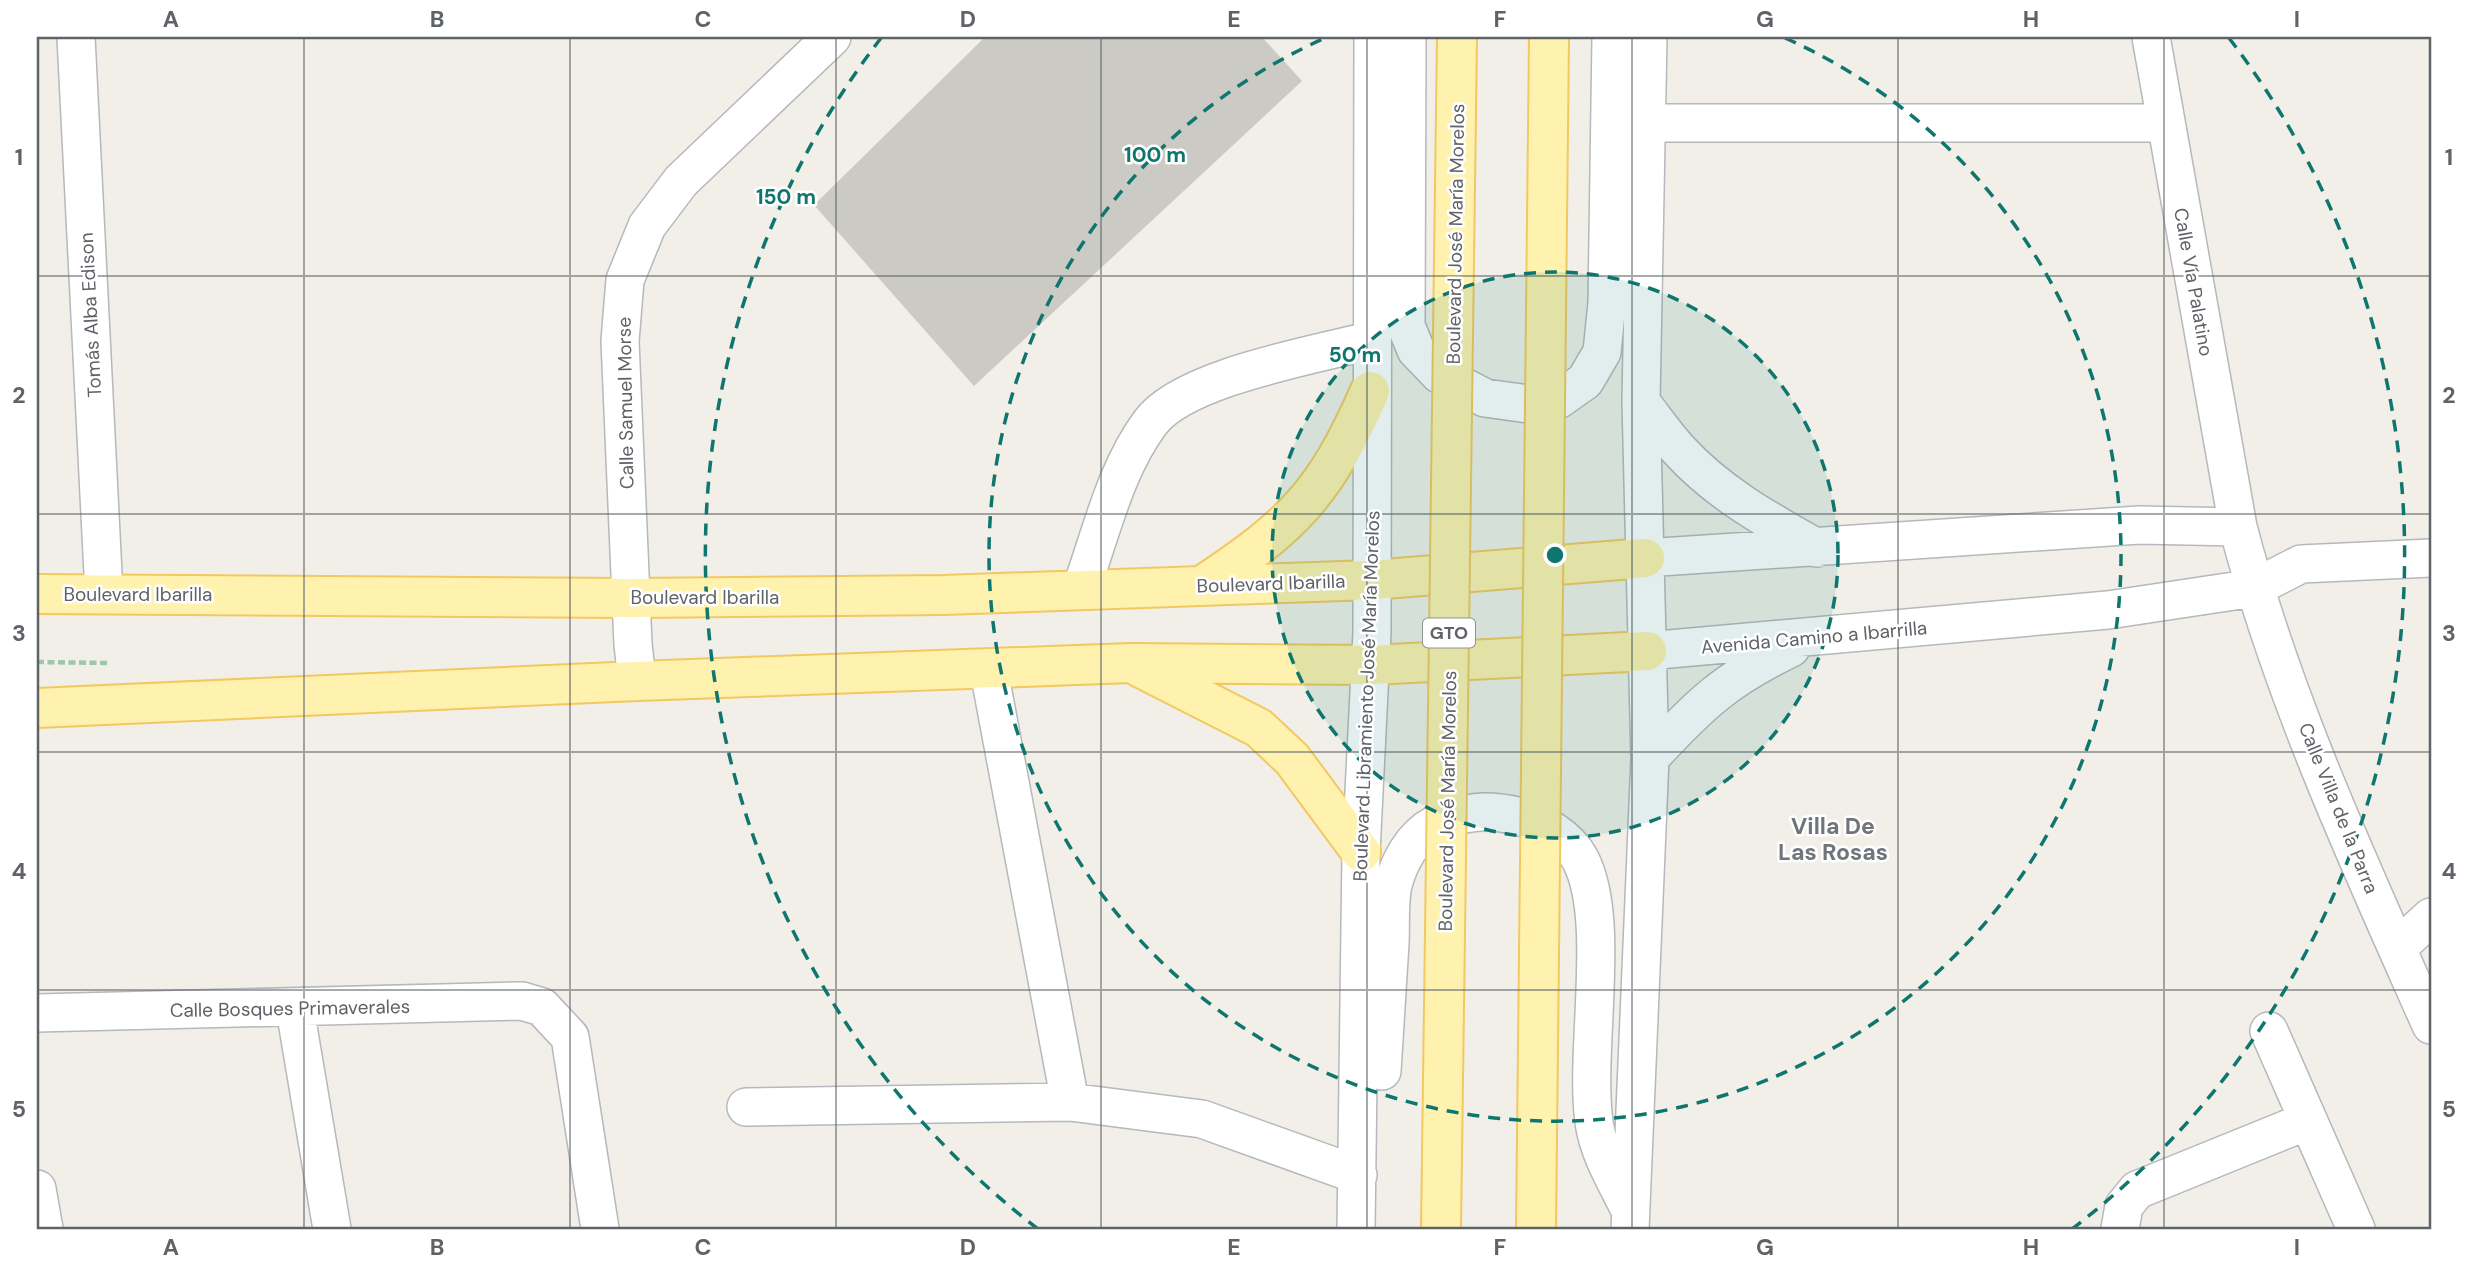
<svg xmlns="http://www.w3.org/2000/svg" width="2468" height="1266" font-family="'DM Sans',sans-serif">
	<rect width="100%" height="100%" fill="#f1efe8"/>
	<!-- building -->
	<path fill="#cccac5" d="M985 37H1262L1302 81 974 386 814 205Z"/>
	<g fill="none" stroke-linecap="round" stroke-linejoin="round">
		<!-- minor casing -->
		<g stroke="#b5b8bc" stroke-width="40">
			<path id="minor" d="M76 37 104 594
				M1407 37 1406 326 1416 350 1439 374 1485 398 1528 404 1558 400 1585 381 1602 352 1607 303 1611 37
				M2151 37 2238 527C2283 699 2359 863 2431 1025
				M1646 123H2166
				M1641 402C1654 418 1665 435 1679 450 1717 492 1767 520 1817 548
				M1645 558 2139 525 2238 527
				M1081 589C1101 534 1115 470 1150 423 1183 377 1316 355 1371 340
				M1647 651 2108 610 2254 588 2301 564 2431 558
				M989 671 1070 1102
				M637 681 633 644 620 341 625 280 647 226 681 181 832 37
				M1650 758C1700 704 1725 680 1791 648
				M2397 948 2431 917
				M295 1009 332 1229
				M37 1013 522 1001 542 1007 570 1037 600 1229
				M2269 1031 2356 1229
				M1382 1071C1385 1028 1387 986 1390 944 1391 925 1389 903 1393 885 1399 862 1412 837 1434 825 1463 810 1489 809 1521 817 1544 823 1568 837 1580 859 1612 918 1584 1050 1594 1122 1598 1152 1615 1180 1628 1206
				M746 1107 1070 1102 1202 1119 1358 1175
				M37 1189 44 1229
				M1356 1229 1361 852 1372 632 1373 37
				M1630 1229 1650 758 1641 402 1648 37
				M2120 1229 2124 1206 2137 1190 2307 1121"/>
		</g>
		<!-- major casing -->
		<g stroke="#f2c960" stroke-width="42">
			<path id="major" d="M1203 585C1295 524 1325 493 1370 391
				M37 594 632 598 943 595 1372 580 1645 558
				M1139 667 1259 728 1292 759 1361 852
				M37 708 637 681 1131 663 1371 665 1647 651"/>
		</g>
		<!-- path -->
		<path stroke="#9cc7a9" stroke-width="4.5" stroke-dasharray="7 3.5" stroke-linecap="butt" d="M37 662 109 663"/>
		<!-- minor -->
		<use href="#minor" stroke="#fff" stroke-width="37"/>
		<!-- major -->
		<use href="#major" stroke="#fff2af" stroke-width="38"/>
		<!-- major-bridge casing -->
		<g stroke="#f2c960" stroke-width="42" stroke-linecap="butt">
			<path id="major-bridge" d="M1441 1229 1457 37
				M1536 1229 1549 37"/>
		</g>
		<!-- major-bridge -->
		<use href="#major-bridge" stroke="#fff2af" stroke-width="38"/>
	</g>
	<!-- grid -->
	<path fill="none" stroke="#5f6368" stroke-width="2" stroke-opacity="0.55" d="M304 37V1229M570 37V1229M836 37V1229M1101 37V1229M1367 37V1229M1632 37V1229M1898 37V1229M2164 37V1229M37 276H2431M37 514H2431M37 752H2431M37 990H2431"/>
	<!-- distance rings -->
	<circle cx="1555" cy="555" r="283" fill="#0f766e" fill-opacity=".12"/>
	<g fill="none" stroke="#0f766e" stroke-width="3.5" stroke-dasharray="12 9">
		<circle cx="1555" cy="555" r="283"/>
		<path d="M1785 38A566 566 0 1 1 1325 38"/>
		<path d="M1038 1229A849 849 0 0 1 881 38M2229 38A849 849 0 0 1 2072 1229"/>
	</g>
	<g text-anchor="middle" stroke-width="5" stroke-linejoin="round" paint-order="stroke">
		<!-- shield labels -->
		<rect fill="#fff" stroke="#8f9295" stroke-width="2" x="1423" y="618.5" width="52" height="29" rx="5"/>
		<g font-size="18" font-weight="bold" fill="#5f6368">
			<text x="1449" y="639">GTO</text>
		</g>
		<!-- street labels -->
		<g font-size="19" fill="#5f6368" stroke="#fff">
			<text transform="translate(1455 234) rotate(-89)" y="7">Boulevard José María Morelos</text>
			<text transform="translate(2194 282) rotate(80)" y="7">Calle Vía Palatino</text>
			<text transform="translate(90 315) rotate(-93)" y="7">Tomás Alba Edison</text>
			<text transform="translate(625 403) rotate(-91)" y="7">Calle Samuel Morse</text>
			<text transform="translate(1271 583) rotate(-2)" y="7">Boulevard Ibarilla</text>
			<text x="138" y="601">Boulevard Ibarilla</text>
			<text x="705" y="604">Boulevard Ibarilla</text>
			<text transform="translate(1814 637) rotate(-5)" y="7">Avenida Camino a Ibarrilla</text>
			<text transform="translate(1366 696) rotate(-88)" y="7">Boulevard Libramiento José María Morelos</text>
			<text transform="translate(1447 801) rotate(-89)" y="7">Boulevard José María Morelos</text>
			<text transform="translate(2339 808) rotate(68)" y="7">Calle Villa de la Parra</text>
			<text transform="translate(290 1008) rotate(-1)" y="7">Calle Bosques Primaverales</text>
		</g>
		<!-- quarter labels -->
		<g font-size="23" font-weight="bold" fill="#70757a" stroke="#fff">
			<text x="1833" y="834">Villa De<tspan x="1833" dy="26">Las Rosas</tspan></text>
		</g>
	</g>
	<circle cx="1555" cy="555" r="10" fill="#0f766e" stroke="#fff" stroke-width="3.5"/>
	<g font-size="21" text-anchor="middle" font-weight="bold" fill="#0f766e" stroke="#fff" stroke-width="5" stroke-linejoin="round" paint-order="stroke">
		<text x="1155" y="162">100 m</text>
		<text x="786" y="204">150 m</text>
		<text x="1355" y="362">50 m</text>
	</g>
	<!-- border -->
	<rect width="2468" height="1266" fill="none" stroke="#ffffff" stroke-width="77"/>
	<rect x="38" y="38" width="2392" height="1190" fill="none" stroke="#5f6368" stroke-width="2.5"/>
	<g font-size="23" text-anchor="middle" font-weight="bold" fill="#5f6368">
		<text x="171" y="27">A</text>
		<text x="437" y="27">B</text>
		<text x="703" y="27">C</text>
		<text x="968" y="27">D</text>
		<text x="1234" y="27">E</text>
		<text x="1500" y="27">F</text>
		<text x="1765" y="27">G</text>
		<text x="2031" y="27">H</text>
		<text x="2297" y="27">I</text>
		<text x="19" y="165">1</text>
		<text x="2449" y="165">1</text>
		<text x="19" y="403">2</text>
		<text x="2449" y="403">2</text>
		<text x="19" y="641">3</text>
		<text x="2449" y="641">3</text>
		<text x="19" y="879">4</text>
		<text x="2449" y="879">4</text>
		<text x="19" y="1117">5</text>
		<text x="2449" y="1117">5</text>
		<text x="171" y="1255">A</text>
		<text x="437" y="1255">B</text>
		<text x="703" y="1255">C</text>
		<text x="968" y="1255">D</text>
		<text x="1234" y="1255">E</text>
		<text x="1500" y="1255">F</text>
		<text x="1765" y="1255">G</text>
		<text x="2031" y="1255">H</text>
		<text x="2297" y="1255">I</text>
	</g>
</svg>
